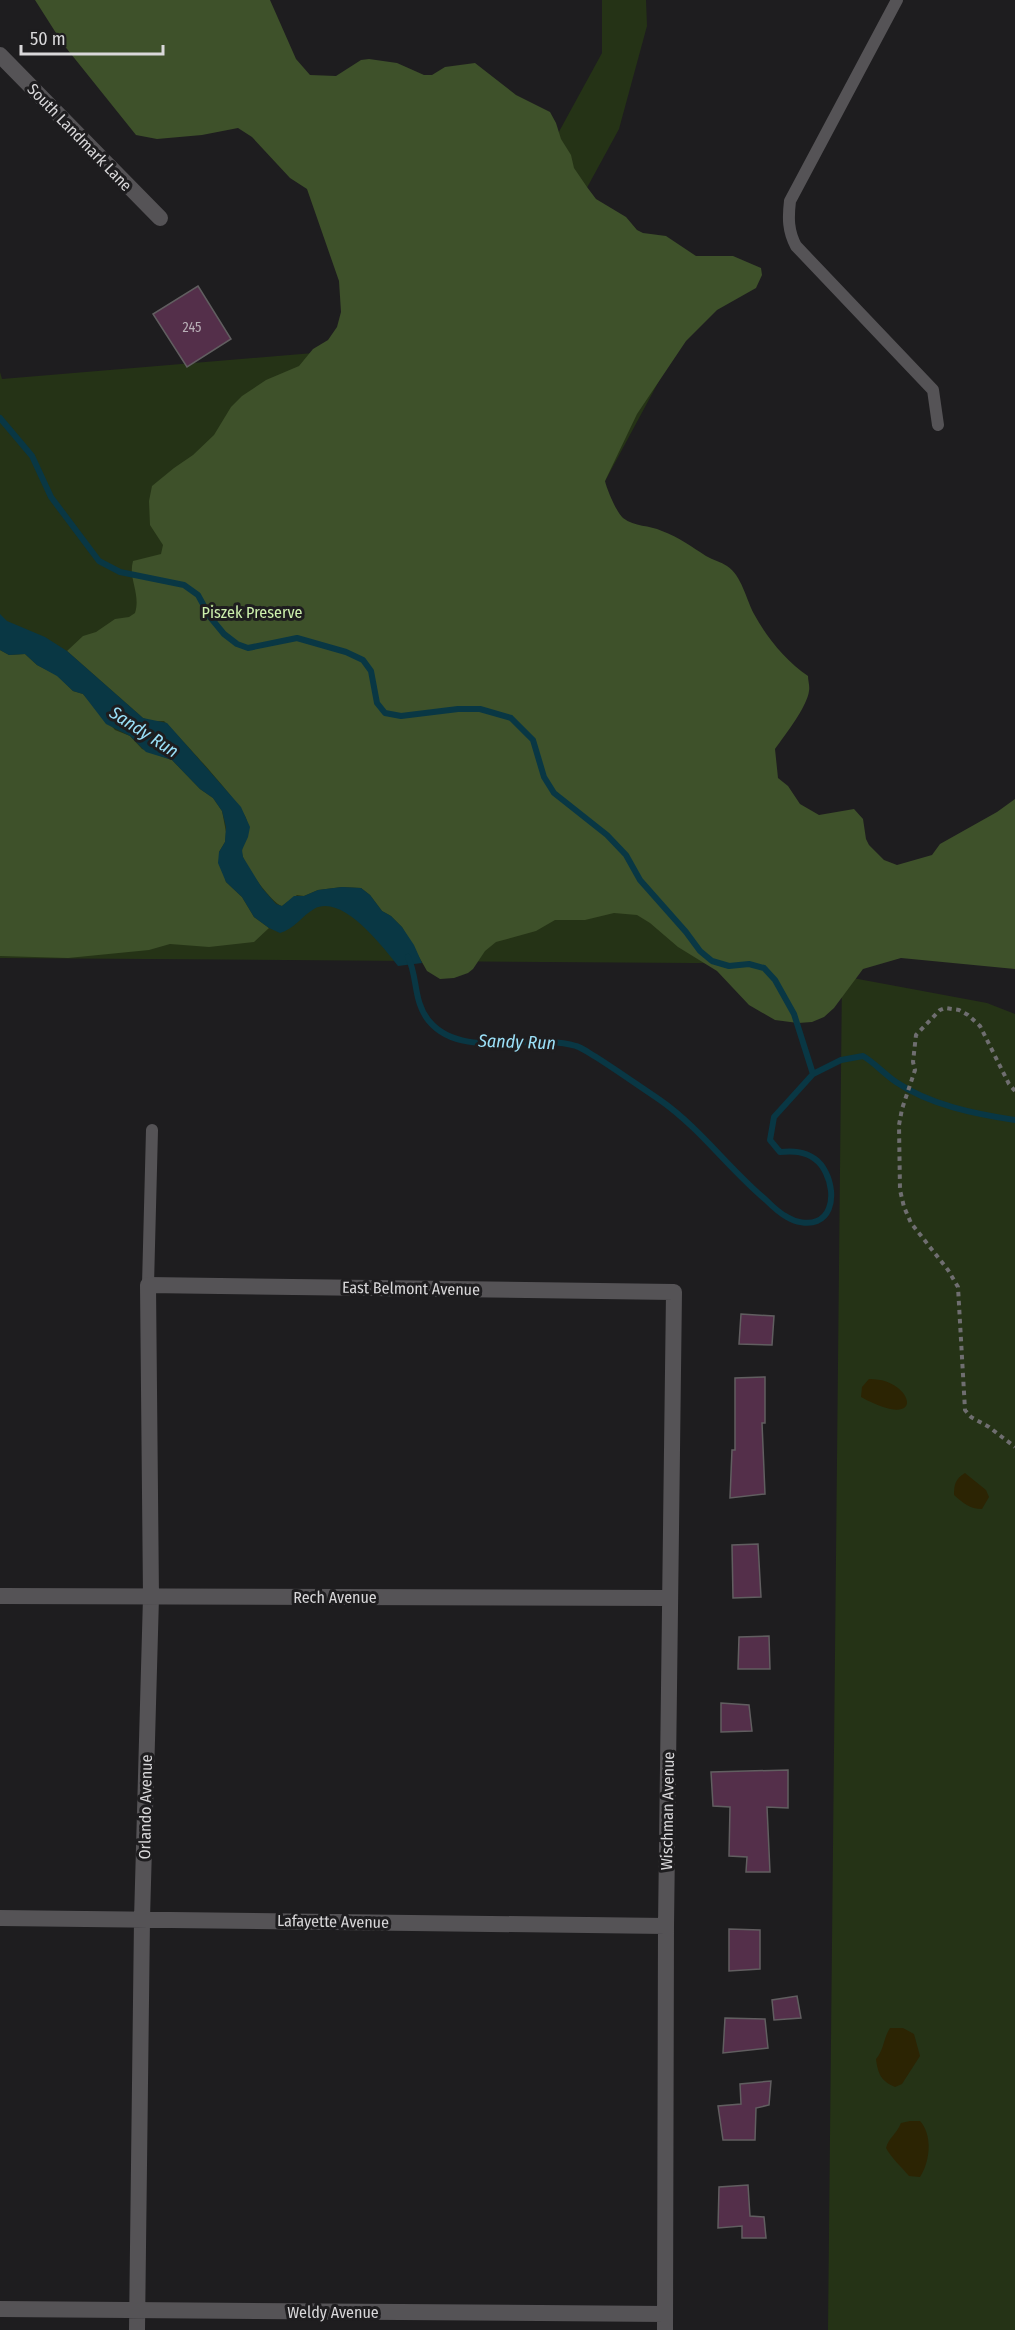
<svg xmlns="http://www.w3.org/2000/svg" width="1015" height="2330" font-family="'Fira Sans Condensed',sans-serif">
	<rect width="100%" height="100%" fill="#1e1d1f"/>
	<!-- green -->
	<path fill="#253316" d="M602 0H646L647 26 619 129 577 206 708 290 492 691 843 962 694 963 0 958V372L2 379 444 342 602 53Z
		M842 976 987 1003 1015 1014V2330H828Z"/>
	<!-- forest -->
	<path fill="#3e512a" d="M35 0H270L296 59 310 75 336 76 361 60 369 59 397 63 424 75H432L445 67 475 63 516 95 550 112 556 123 561 139 571 155 574 168 587 187 596 199 626 217 637 230 643 233 666 236 696 256H733L761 268 762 275 756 288 717 310 686 341 637 414 605 481C607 490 617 513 623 518 635 527 649 525 662 531 679 537 692 547 706 556 713 560 721 562 727 566 742 576 746 599 754 614 767 638 786 661 808 676 808 681 810 686 809 691 807 707 785 735 775 749L778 778 788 786 800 804 819 815 854 809 863 819 866 839 869 845 884 860 897 865 932 855 940 844 997 812 1015 799V969L901 958 863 969 834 1008 824 1017 812 1022 798 1023 775 1020 749 1005 717 971 678 947 650 923 637 915 614 913 585 920H555L536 931 496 942 485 951 473 969 468 973 454 978 440 979 427 971 402 927 391 916 382 911 370 895 361 888 342 887 318 890 304 896 297 895 282 906C274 905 241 863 242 852 242 843 249 832 247 821 246 808 177 734 164 721H150L143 718 67 651 83 636 96 632 115 619 129 617 135 613C141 594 128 579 133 561L161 554 163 545 150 525 149 501 152 486 174 468 193 455 214 435 231 407 242 396 266 380 299 366 313 349 328 340 337 327 341 312 339 281 307 189 290 178 252 137 238 128 202 135 157 139 136 135 63 44Z
		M0 650 9 655 25 654 37 665 57 675 73 691 83 694 115 730 130 736 142 749 172 760 200 789 213 798 222 811 226 832 225 842 219 852 226 882 242 897 254 917 269 928 254 942 209 947 170 944 149 950 68 958 0 956Z"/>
	<!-- sand -->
	<path fill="#2c2403" d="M869 1379C914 1378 928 1434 861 1397L862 1387Z
		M965 1473 986 1490 989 1497 982 1509C970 1509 963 1503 954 1495 954 1485 955 1479 965 1473Z
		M890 2028H903L914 2034 920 2056 902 2084 895 2087C881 2081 878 2074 876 2059 884 2050 883 2039 890 2028Z
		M910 2121H920C933 2135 930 2162 920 2177L909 2176C901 2166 892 2159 886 2148 889 2137 896 2135 901 2123Z"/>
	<!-- water -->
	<path fill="#093744" d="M0 614 7 621 45 637 67 651 143 718 167 723 241 807 250 827 248 837 242 850 243 857 262 888 276 904 282 906 294 896H304L318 890 342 887 361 888 370 895 382 911 391 916 402 927 414 945 422 963 398 966C383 947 342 893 314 909 303 915 293 930 280 933L269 928 254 917 242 897 226 882 218 863 219 852 225 842 226 827 222 811 213 798 200 789 172 760 146 752 130 736 106 724 83 694 73 691 57 676 37 665 25 654 9 655 0 650Z"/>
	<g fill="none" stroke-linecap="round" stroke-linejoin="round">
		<!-- stream -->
		<path stroke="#093744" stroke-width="6" d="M0 418 32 456 51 497 99 561 120 572 184 585 198 595 210 617 224 634 237 644 248 648 297 638 346 652 363 660 371 671 377 703 385 713 401 716 458 709H480L511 718 533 740 544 777 554 793 607 835 626 855 640 880 686 932 700 951 712 961 729 966 749 964 764 968 775 980 794 1014 813 1074
			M408 957C418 977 413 1002 429 1021 462 1061 532 1032 576 1046 583 1048 590 1054 596 1057 618 1071 639 1086 660 1100 700 1128 729 1169 766 1200 772 1206 779 1213 787 1217 795 1222 808 1225 817 1221 840 1211 832 1171 815 1159 804 1151 793 1151 780 1152L770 1140 774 1117 813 1074 841 1060 863 1056C875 1063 884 1074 896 1082 930 1105 975 1114 1015 1120"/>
	</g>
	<!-- building -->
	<path fill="#542f4a" stroke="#615e60" stroke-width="1.5" d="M198 286 231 339 187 367 153 314Z
		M741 1314 774 1316 772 1345 739 1344Z
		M765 1377V1423H762L765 1494 730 1498 732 1450H735V1378Z
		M758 1544 761 1597 733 1598 732 1545Z
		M769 1636 770 1669H738L739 1637Z
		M721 1703 749 1705 752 1731 721 1732Z
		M788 1770V1808L767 1807 770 1872H746L747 1857 729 1856 730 1807 713 1806 711 1772Z
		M729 1929 760 1930V1969L729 1971Z
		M797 1996 801 2018 774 2020 772 2000Z
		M725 2018 765 2019 768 2048 723 2053Z
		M771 2081 769 2105 756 2108 755 2140H723L718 2106 741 2104 740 2084Z
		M748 2185 750 2216 764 2217 766 2238H742V2226L718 2228 719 2187Z"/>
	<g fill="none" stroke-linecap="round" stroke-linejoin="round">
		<!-- path -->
		<path stroke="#6f6e70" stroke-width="4" stroke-dasharray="4.5 4.5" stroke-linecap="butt" d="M1015 1091 1009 1084 980 1026 968 1015 959 1010 945 1008 940 1010 916 1035 913 1062 915 1070 902 1109 899 1125 900 1190 904 1207 911 1223 948 1270 958 1287 965 1410 971 1417 989 1427 1015 1447"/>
		<!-- service -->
		<path stroke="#555356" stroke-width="12" d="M897 0 790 201C788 218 788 231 796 246L933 390 938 425
			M148 1285 152 1130"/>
		<!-- minor -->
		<path stroke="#555356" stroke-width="16" d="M0 55 160 218
			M0 1596 669 1598
			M0 1918 666 1926
			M0 2309 665 2314
			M137 2330 142 1919 151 1597 148 1285 674 1292 666 1926 665 2330"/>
	</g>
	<g text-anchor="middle" stroke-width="6" stroke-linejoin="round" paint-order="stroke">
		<!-- number labels -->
		<g font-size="14" fill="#b8aeb6">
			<text x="192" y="332">245</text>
		</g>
		<!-- street labels -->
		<g font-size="16" fill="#d9d8da" stroke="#1e1d1f">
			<text transform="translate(80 137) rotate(46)" y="6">South Landmark Lane</text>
			<text transform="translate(411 1288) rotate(1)" y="6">East Belmont Avenue</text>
			<text x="335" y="1603">Rech Avenue</text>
			<text transform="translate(145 1807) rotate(-89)" y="6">Orlando Avenue</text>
			<text transform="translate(667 1811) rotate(-89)" y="6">Wischman Avenue</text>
			<text transform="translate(333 1921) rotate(1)" y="6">Lafayette Avenue</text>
			<text x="333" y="2318">Weldy Avenue</text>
		</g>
		<!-- park labels -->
		<g font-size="16" fill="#cdf0ad" stroke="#1e1d1f">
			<text x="252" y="618">Piszek Preserve</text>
		</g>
		<!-- water labels -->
		<g font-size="18" font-style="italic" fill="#9be0f8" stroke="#1e1d1f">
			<text transform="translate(144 732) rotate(33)" y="6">Sandy Run</text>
			<text transform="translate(517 1042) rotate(2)" y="6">Sandy Run</text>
		</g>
	</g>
	<!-- scale -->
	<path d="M21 45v9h142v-9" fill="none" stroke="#d9d8da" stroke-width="3"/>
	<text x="30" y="45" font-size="18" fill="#d9d8da" stroke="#1e1d1f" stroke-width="4.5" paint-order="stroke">50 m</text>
</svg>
